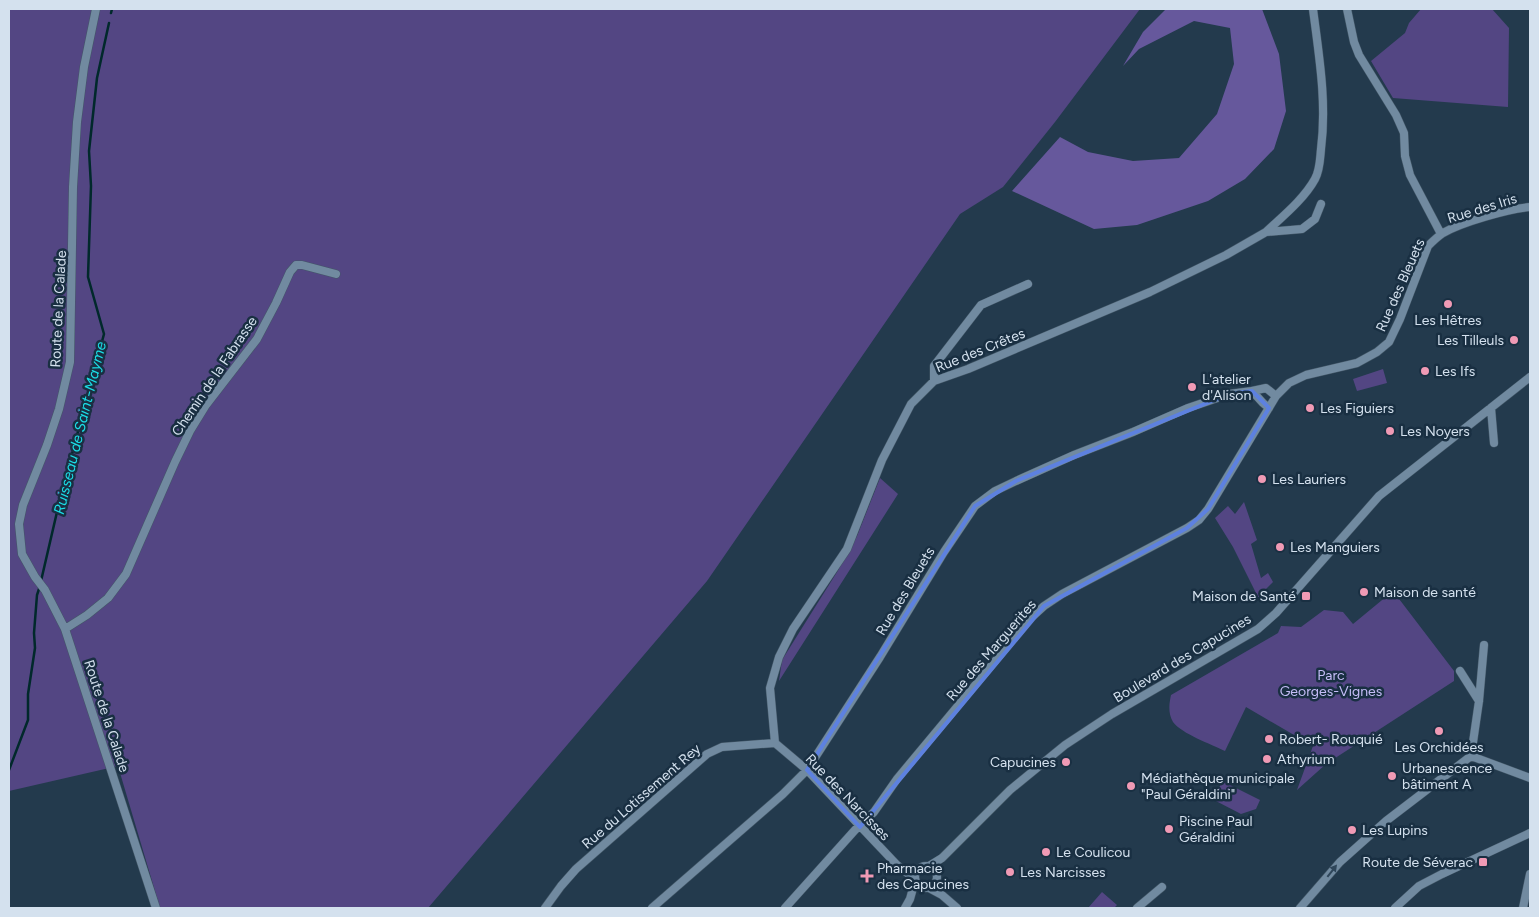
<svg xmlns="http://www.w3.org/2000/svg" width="1539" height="917" font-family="Figtree,sans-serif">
	<rect width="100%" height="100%" fill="#233a4d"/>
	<!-- green -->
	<path fill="#534683" d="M9 9H1140L1055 122 1003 187 960 214 707 581 428 908H160L118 766 9 791Z
		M1421 9H1492L1509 28 1508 107 1393 98 1371 61 1405 33 1409 23Z
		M1383 369 1387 383 1357 391 1353 379Z
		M880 478 898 494 779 681 782 660 837 572 857 536Z
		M1244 502 1257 540 1251 544 1261 578 1268 573 1273 582 1264 591 1266 597 1260 601 1233 547 1215 518 1228 506 1235 514Z
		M1393 591 1454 671V681L1326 764 1297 790 1313 746 1246 707 1225 751C1211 744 1182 734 1173 722 1168 714 1169 704 1171 695L1278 633 1281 626 1301 627 1324 610 1343 612 1353 624Z
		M1222 781 1260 800 1256 809 1241 814 1214 800Z
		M1102 892 1117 905 1114 908H1088Z"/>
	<!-- forest -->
	<path fill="#66589c" d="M1166 9H1262L1279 54 1286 111 1274 149 1245 179 1208 201 1137 225 1094 229 1012 191 1060 137 1088 152 1133 161 1179 158 1217 114 1234 64 1230 28 1194 21 1139 49 1123 66 1143 32Z"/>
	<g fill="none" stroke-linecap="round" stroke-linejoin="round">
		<!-- stream -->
		<path stroke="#01292b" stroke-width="2.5" d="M111 13 112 9
			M41 581 60 499 104 334 88 277 91 186 89 151 97 78 109 23
			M9 770 28 720V694L35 648 34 633 37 595 40 586"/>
		<!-- minor casing -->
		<g stroke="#435767" stroke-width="9">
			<path id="minor" d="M96 9 84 67 77 122 73 187 70 362 59 409 47 445 23 505 19 524 22 554 35 577 45 590 65 629 156 908
				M1347 9 1354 42 1359 55 1396 115 1404 133 1405 156 1410 175 1441 234
				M1266 232C1283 216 1304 199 1315 179 1320 170 1320 159 1321 149 1327 102 1319 56 1313 9
				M934 381V366L981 305 1028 284
				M1269 408 1263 403 1252 391 1266 388 1276 396
				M1491 408 1494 443
				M65 629 87 615 108 598 126 574 175 462 190 431 206 405 257 339 276 303 290 272 296 265H302L336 274
				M1460 671 1479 701
				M775 743 770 688 779 657 793 629 847 549 882 460 911 404 934 381 968 369 1150 292 1226 255 1266 232 1302 229 1315 219 1321 204
				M775 743 807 770 897 865 915 879
				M1471 756 1479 701 1484 645
				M1471 756 1530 778
				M915 877a11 11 0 1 1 22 0a11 11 0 1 1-22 0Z
				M929 866 942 858 1010 790 1065 745 1112 714 1258 629 1276 613 1379 496 1530 377
				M929 888 942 895 957 908
				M545 908 561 886 576 869 707 754 722 747 775 743
				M652 908 783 794 807 770 880 657 944 552 975 506 995 491 1016 481 1074 455 1133 432 1188 408 1229 394 1252 391
				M785 908 855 830 874 812 897 779 1032 617 1044 606 1062 594 1187 528 1199 520 1208 509 1276 396 1289 383 1306 375 1357 363 1377 352 1389 342 1400 319 1428 246C1433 241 1437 237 1443 233 1462 222 1508 209 1530 207
				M905 908 910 899 915 881
				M1137 908 1162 887
				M1300 908 1340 862 1386 821 1471 756
				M1395 908 1419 886 1442 874 1530 833
				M1523 908 1530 874"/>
		</g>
		<!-- minor -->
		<use href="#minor" stroke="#718aa0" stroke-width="8"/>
	</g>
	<!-- one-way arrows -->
	<defs><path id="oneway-solid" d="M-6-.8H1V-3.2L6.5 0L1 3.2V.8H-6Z" transform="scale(1.25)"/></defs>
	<use fill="#2f465a" href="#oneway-solid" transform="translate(1332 871) rotate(-52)"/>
	<!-- marked area -->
	<path fill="none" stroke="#5d81e0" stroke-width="4" stroke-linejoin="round" d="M1252 391 1269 408 1208 509 1187 528 1044 606 860 827 807 770 975 506 1016 481 1229 394Z"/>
	<!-- markers -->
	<g fill="#f09ab5" stroke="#192f42" stroke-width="2">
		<circle cx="1448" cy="304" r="5"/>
		<circle cx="1514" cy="340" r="5"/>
		<circle cx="1425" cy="371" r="5"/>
		<circle cx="1192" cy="387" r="5"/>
		<circle cx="1310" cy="408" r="5"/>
		<circle cx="1390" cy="431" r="5"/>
		<circle cx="1262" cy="479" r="5"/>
		<circle cx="1280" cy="547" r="5"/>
		<circle cx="1364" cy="592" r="5"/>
		<rect x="1301" y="591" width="10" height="10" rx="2.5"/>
		<circle cx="1439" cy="731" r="5"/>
		<circle cx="1269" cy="739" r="5"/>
		<circle cx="1267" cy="759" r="5"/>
		<circle cx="1066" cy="762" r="5"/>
		<circle cx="1392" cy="776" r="5"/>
		<circle cx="1131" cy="786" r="5"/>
		<circle cx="1169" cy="829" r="5"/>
		<circle cx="1352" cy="830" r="5"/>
		<circle cx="1046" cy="852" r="5"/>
		<rect x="1478" y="857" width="10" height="10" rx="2.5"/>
		<circle cx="1010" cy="872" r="5"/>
		<path d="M864.5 868.5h5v5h5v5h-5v5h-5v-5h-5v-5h5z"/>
	</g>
	<g text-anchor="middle" stroke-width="5" stroke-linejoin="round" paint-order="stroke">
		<!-- street labels -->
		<g font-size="14" fill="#d4e1ee" stroke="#192f42">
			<text transform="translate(1482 208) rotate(-17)" y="5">Rue des Iris</text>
			<text transform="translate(1400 285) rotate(-66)" y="5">Rue des Bleuets</text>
			<text transform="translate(58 309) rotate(-87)" y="5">Route de la Calade</text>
			<text transform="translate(980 350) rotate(-22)" y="5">Rue des Crêtes</text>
			<text transform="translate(214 376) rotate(-56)" y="5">Chemin de la Fabrasse</text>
			<text transform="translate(905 591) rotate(-59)" y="5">Rue des Bleuets</text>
			<text transform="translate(991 650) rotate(-49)" y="5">Rue des Marguerites</text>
			<text transform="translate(1182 658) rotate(-31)" y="5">Boulevard des Capucines</text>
			<text transform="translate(107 716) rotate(72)" y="5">Route de la Calade</text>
			<text transform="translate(641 796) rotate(-41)" y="5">Rue du Lotissement Rey</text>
			<text transform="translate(848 797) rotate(46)" y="5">Rue des Narcisses</text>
		</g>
		<!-- poi labels -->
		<g font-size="14" fill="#d4e1ee" stroke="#192f42" text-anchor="start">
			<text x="1448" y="325" text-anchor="middle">Les Hêtres</text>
			<text x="1504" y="345" text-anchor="end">Les Tilleuls</text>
			<text x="1435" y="376">Les Ifs</text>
			<text x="1202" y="384">L'atelier<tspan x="1202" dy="16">d'Alison</tspan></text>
			<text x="1320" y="413">Les Figuiers</text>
			<text x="1400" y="436">Les Noyers</text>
			<text x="1272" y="484">Les Lauriers</text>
			<text x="1290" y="552">Les Manguiers</text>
			<text x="1374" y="597">Maison de santé</text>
			<text x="1296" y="601" text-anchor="end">Maison de Santé</text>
			<text x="1279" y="744">Robert- Rouquié</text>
			<text x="1439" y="752" text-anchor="middle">Les Orchidées</text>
			<text x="1277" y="764">Athyrium</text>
			<text x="1056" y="767" text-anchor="end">Capucines</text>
			<text x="1402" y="773">Urbanescence<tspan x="1402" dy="16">bâtiment A</tspan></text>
			<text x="1141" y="783">Médiathèque municipale<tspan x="1141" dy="16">"Paul Géraldini"</tspan></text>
			<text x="1179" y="826">Piscine Paul<tspan x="1179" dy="16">Géraldini</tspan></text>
			<text x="1362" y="835">Les Lupins</text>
			<text x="1056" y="857">Le Coulicou</text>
			<text x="1473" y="867" text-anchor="end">Route de Séverac</text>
			<text x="877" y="873">Pharmacie<tspan x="877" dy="16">des Capucines</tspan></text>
			<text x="1020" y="877">Les Narcisses</text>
		</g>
		<!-- park labels -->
		<g font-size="14" fill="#c5bdf7" stroke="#192f42">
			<text x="1331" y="680">Parc<tspan x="1331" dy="16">Georges-Vignes</tspan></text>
		</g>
		<!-- water labels -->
		<g font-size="15" font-style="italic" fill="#1bdee7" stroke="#192f42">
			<text transform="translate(80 428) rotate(-76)" y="5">Ruisseau de Saint-Mayme</text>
		</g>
	</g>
	<!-- border -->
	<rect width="1539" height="917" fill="none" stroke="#d4e1ee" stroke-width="20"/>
</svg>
